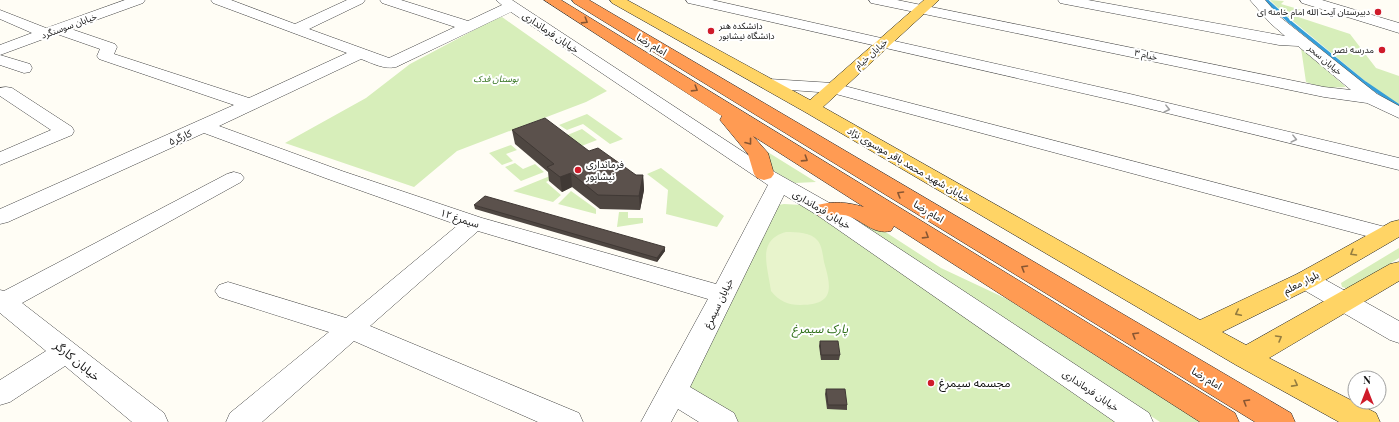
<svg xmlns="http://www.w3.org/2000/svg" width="1399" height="422" font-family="'Playfair Display','Noto Sans Arabic',serif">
	<rect width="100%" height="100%" fill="#fffdf5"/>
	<!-- green -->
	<path fill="#d7eeba" d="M1270 0 1284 1 1281 4 1305 11 1298 17 1350 34 1376 68 1399 76V105L1387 99 1282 12Z
		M502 17 607 91 586 102 457 151 414 187 285 143 366 98 410 64 493 20Z
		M1301 48 1346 87 1324 88 1306 82Z
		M587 114 623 139 610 144 583 124 567 130 559 125Z
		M582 129 597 140 579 147 565 136Z
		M511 145 517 150 506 154 513 161 502 165 489 153Z
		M766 151 816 182 795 183 775 172 771 168Z
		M515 163 523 169 535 164 544 172 521 181 505 167Z
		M661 168 724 216 717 227 666 214 668 190 647 174Z
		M550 176 553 178 546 182 561 195 553 202 513 191Z
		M571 191 596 209V214L558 204Z
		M784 204 802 205 810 210 1122 422H738L688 391 778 205Z
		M619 212H628V218H643V223L617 227Z
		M861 222H870L941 268 1007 299 1200 422H1160L864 226Z
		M1399 248V258L1349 289 1342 287 1341 283Z"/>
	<!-- pitch -->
	<path fill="#e8f4cc" d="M786 232C797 232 811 232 818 241 822 246 823 256 824 262 832 289 834 305 800 305 788 305 779 301 771 291 768 267 756 240 786 232Z"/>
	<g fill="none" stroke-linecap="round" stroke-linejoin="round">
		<!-- stream -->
		<path stroke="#359ed9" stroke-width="3.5" d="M1266 0 1290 22 1365 83 1399 106"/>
		<!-- minor casing -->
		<g stroke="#444" stroke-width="1">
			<path id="minor" d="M125 0H145L143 3 71 29 115 44 117 47 114 54 249 98 347 53 213 3 211 0H231L295 24 347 0H365L363 3 309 29 389 58 455 27 382 3 380 0H401L468 21 502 5 496 0H512L771 170 833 205 1149 413 1153 422H1115L817 215 784 195 690 387 734 413 738 422H699L678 409 671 422H641L708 299 478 231 370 326 579 413 583 422H538L354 341 262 422H226L230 413 329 332 219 297 215 291 219 285 228 282 346 318 458 225 328 179 204 133 8 222 0 224V209L234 105 99 59 97 56 100 49 57 34 0 55V45L32 33 0 19V10L46 28ZM511 12 768 185 716 284 482 218 342 171 219 126 361 59C372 63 384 70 396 67Z
				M686 0H712L1130 94 1399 158V170L1130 104 693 4 688 3Z
				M869 0H897L1324 87 1351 90 1298 46 1279 45 1065 4 1060 3 1058 0H1088L1285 36 1270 23 1250 0H1265L1280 17 1377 94 1399 106V118L1367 103 1324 97 876 4 871 3Z
				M1300 0H1322L1399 23V33L1302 3Z
				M0 55 30 64 32 68 30 72 24 73 0 65Z
				M769 79 833 83 1393 229 1396 234 1393 239 1385 241 832 93 763 88 760 84 763 80Z
				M6 87 12 88 72 127 74 131 72 135 0 165V152L51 130 0 96V88Z
				M234 172 241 174 244 178 241 182 22 303 164 413 168 422H132L65 366 10 402 0 405V380L46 351 0 313V290L4 291 227 174Z
				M1306 272 1315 274 1399 321V343L1390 340 1297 286 1294 280 1297 274Z"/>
		</g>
		<!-- major casing -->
		<g stroke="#222" stroke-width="1">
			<path id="major" d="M610 0H627L810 100 924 0H939L823 107 1200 320 1297 274 1391 222 1399 220V237L1315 286 1222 332 1246 345 1390 264 1399 262V281L1269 358 1376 413 1380 422H1339L1236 365 805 112 612 3Z"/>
		</g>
		<!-- highway casing -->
		<g stroke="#222" stroke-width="1">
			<path id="highway" d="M544 0H561L1235 413 1239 422H1200L894 226 891 231C873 235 864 221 848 216 838 213 828 217 817 215L814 210 817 205C834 201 847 202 864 207L753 136 768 153 774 174 771 178 764 180 757 178 754 174 748 154 720 120 722 116Z
				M572 0H589L1291 413 1295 422H1255L574 3Z"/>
		</g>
		<!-- minor -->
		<use href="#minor" fill="#fff" fill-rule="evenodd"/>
		<!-- major -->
		<use href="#major" fill="#ffd465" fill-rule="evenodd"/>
		<!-- highway -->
		<use href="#highway" fill="#ff9b53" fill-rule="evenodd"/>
	</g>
	<!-- wall -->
	<path fill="#4e4641" d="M512 130 589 151 636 175H643L644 190 640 210 600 209 572 187 562 192 549 181 548 172 515 144Z
		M474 205 665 251 657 262 475 209Z
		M820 341 840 355 839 360H821L819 346Z
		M826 389 847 405V410L827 409 825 394Z"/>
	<!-- shaded-wall -->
	<path fill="#403935" d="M571 173 572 187 562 192 560 177Z
		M643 175 644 190 640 210 639 196Z
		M665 247V251L657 262V258Z"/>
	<!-- building -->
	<path fill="#5b514c" stroke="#403935" d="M545 118 589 151 598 148 636 175H643L639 196 598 195 571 173 560 177 547 167 554 164 512 130Z
		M485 196 665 247 657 258 474 205Z
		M820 341H838L840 355H821Z
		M826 389H845L847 405H828Z"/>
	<!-- one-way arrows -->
	<defs><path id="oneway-chevron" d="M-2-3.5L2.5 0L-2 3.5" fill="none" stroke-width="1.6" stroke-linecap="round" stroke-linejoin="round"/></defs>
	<g stroke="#885632">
		<use href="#oneway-chevron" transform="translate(585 21) rotate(32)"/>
		<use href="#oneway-chevron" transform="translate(695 89) rotate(32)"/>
		<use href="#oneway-chevron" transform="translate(749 142) rotate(52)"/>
		<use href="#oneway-chevron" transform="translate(805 159) rotate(33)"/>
		<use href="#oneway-chevron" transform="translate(900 194) rotate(-149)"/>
		<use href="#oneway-chevron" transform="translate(926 236) rotate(32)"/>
		<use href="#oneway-chevron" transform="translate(1024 268) rotate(-149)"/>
		<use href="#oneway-chevron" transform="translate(1135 335) rotate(-149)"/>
		<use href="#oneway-chevron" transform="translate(1246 402) rotate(-149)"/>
	</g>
	<g stroke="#a0a0a0">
		<use href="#oneway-chevron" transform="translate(1167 109) rotate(14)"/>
		<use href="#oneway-chevron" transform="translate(1294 139) rotate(14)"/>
	</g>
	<g stroke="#947c3f">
		<use href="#oneway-chevron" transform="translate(1353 253) rotate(149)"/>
		<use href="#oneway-chevron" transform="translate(1238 313) rotate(154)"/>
		<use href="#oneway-chevron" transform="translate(1279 338) rotate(-30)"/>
		<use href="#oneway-chevron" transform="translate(1295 384) rotate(28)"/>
	</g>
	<!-- markers -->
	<g fill="#cf1b2a" stroke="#fff" stroke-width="1.5">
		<circle cx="1378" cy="12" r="4"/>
		<circle cx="711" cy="31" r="4"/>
		<circle cx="1382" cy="50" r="4"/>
		<circle cx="578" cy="170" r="4"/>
		<circle cx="931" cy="383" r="4"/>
	</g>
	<g text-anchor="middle" stroke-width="4" stroke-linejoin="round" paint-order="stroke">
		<!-- far-poi labels -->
		<g font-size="9" fill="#111" stroke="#fff" text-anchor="end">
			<text x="1370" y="15">دبیرستان آیت الله امام خامنه ای</text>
			<text x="719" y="29" text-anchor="start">دانشکده هنر<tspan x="719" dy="10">دانشگاه نیشابور</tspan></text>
			<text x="1374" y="53">مدرسه نصر</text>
		</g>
		<!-- far-street labels -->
		<g font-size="9" fill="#111" stroke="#fff">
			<text transform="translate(69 26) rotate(-20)" y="3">خیابان سوسنگرد</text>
			<text transform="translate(871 54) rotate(-42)" y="3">خیابان خیام</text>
			<text transform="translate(1146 55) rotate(12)" y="3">خیام ۳</text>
			<text transform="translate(1325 60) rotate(40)" y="3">خیابان سحر</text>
		</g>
		<!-- far-park labels -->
		<g font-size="9" font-style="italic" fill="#2f701a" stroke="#fff">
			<text x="496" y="82">بوستان فدک</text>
		</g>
		<!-- street labels -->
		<g font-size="10" fill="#111" stroke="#fff">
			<text transform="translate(551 32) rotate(34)" y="4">خیابان فرمانداری</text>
			<text transform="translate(652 44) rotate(31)" y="4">امام رضا</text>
			<text transform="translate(180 137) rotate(-24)" y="4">کارگر۵</text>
			<text transform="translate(909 164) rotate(30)" y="4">خیابان شهید محمد باقر موسوی نژاد</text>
			<text transform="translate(822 209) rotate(31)" y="4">خیابان فرمانداری</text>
			<text transform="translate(929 211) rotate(31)" y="4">امام رضا</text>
			<text transform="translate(460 218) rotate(18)" y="4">سیمرغ ۱۲</text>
			<text transform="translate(1301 282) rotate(-27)" y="4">بلوار معلم</text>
			<text transform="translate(718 303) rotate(-64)" y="4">خیابان سیمرغ</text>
			<text transform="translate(1207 378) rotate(31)" y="4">امام رضا</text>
			<text transform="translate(1091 390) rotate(34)" y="4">خیابان فرمانداری</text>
		</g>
		<!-- poi labels -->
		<g font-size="10" fill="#111" stroke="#fff" text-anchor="start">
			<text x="586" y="168">فرمانداری<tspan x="586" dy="12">نیشابور</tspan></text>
		</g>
		<!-- near-park labels -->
		<g font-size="12" font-style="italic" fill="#2f701a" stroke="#fff">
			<text x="820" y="333">پارک سیمرغ</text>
		</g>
		<!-- near-street labels -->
		<g font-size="12" fill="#111" stroke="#fff">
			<text transform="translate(77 361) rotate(39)" y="4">خیابان کارگر</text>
		</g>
		<!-- near-poi labels -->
		<g font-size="12" fill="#111" stroke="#fff" text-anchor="start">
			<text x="939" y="387">مجسمه سیمرغ</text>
		</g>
	</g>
	<!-- north arrow -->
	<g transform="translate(1367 390)"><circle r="19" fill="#ffffff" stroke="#a0a0a0"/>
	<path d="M0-3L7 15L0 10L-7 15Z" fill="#cf1b2a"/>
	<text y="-6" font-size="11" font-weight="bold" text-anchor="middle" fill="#111111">N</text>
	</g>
</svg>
